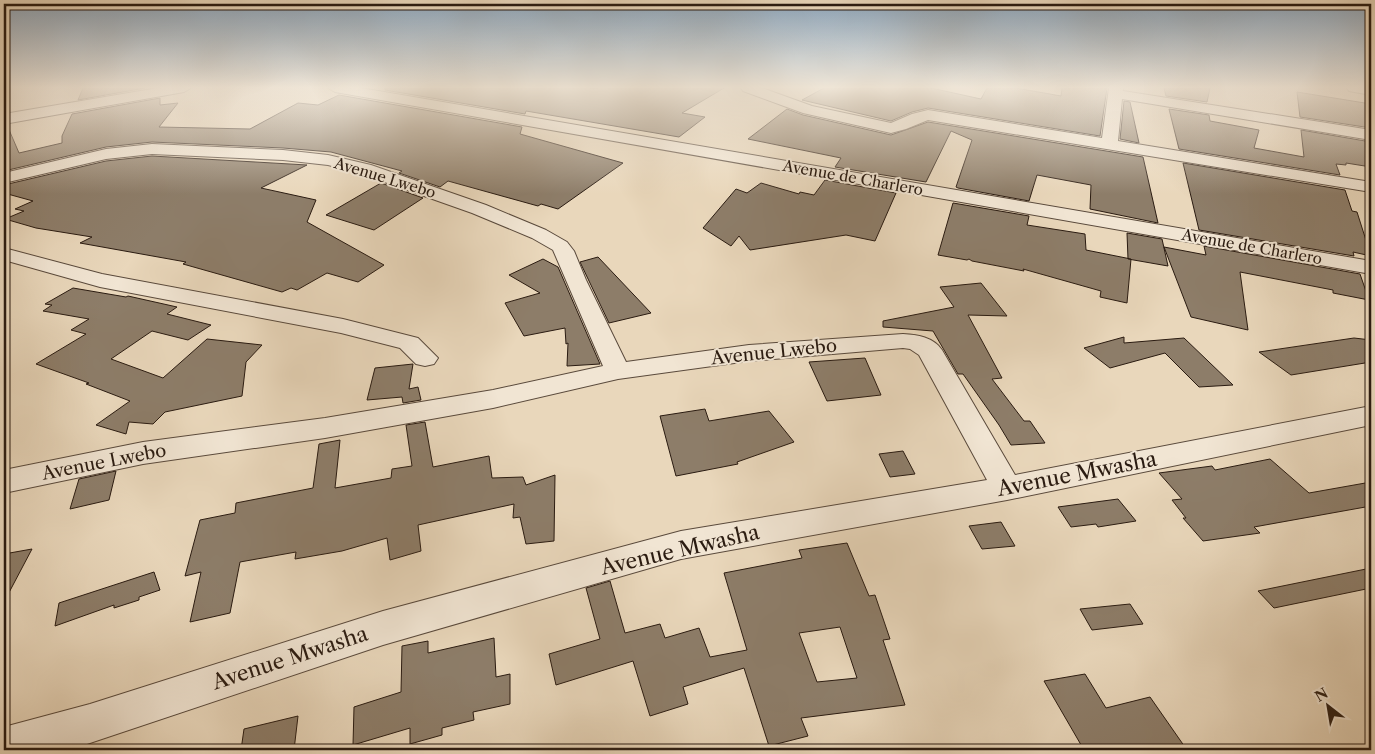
<svg xmlns="http://www.w3.org/2000/svg" width="1375" height="754" font-family="'Libre Caslon Text',serif">
	<rect width="100%" height="100%" fill="#e9d7bb"/>
	<filter id="stains"><feTurbulence type="fractalNoise" baseFrequency=".004" numOctaves="4"/><feColorMatrix values="0 0 0 0 .2 0 0 0 0 .09 0 0 0 0 .02 0 0 0 .5 -.17"/></filter>
	<radialGradient id="worn" r=".72"><stop offset=".6" stop-color="#630" stop-opacity="0"/><stop offset="1" stop-color="#630" stop-opacity=".3"/></radialGradient>
	<!-- building -->
	<path fill="#8d7d69" stroke="#2a1b11" fill-rule="evenodd" d="M83 88H145L78 100Z
		M385 88H724L682 113 705 117 679 137 526 111 525 114 385 90Z
		M824 88H931L981 99 987 88H1016L1061 96 1062 88H1107L1100 136 928 108 912 112 891 121 802 100Z
		M1164 88H1210L1207 102 1166 96Z
		M1297 92 1371 104V128L1300 117Z
		M339 95 522 127 520 134 623 163 558 209 541 204 538 206 448 181 440 187 399 173 402 171 331 152 283 148 152 142 106 147 4 171V126L7 125 19 153 62 143V136L72 114 160 98V105L178 103 159 127 250 129 298 103 318 105Z
		M1124 101 1130 102 1139 143 1120 139Z
		M787 109 803 115 891 135 928 122 1143 157 1158 223 1090 209 1091 185 1037 175 1029 201 958 188 956 187 972 140 951 131 926 182 835 167 841 158 748 139Z
		M1169 109 1209 115 1210 121 1259 130 1254 148 1304 157 1301 130 1371 142V167L1346 163V165L1336 164 1340 175 1179 149Z
		M152 156 307 165 261 188 316 200 307 222 384 265 358 282 327 273 297 290 291 288 282 292 183 264 186 262 80 243 92 237 36 228 5 219 24 211 15 209 33 201 4 193V185L106 161Z
		M1183 163 1345 190 1352 211 1357 212 1371 256 1353 252 1354 256 1199 230Z
		M825 180 896 193 875 241 846 235 750 250 739 236 731 246 703 228 736 189 747 193 761 183 799 194 800 192 814 195Z
		M381 183 423 198 374 230 326 215Z
		M953 203 1029 216 1027 225 1085 234 1086 250 1131 259 1127 303 1100 297 1101 291 1023 269 1024 271 972 261 969 259 967 260 938 255Z
		M1127 233 1162 239 1168 266 1128 259Z
		M1204 246 1360 274 1369 300 1333 293V290L1240 272 1248 330 1191 317 1164 247 1206 255Z
		M598 257 651 313 609 323 580 262Z
		M543 259 558 267 600 364 567 366 568 343 566 344 565 328 524 336 505 303 540 293 509 275Z
		M981 283 1007 316 968 315 1002 378 992 379 1024 421H1030L1045 443 1011 445 999 425 963 374H958L933 331 883 327V321L954 307 940 287Z
		M73 288 126 297 128 296 177 307 167 314 211 325 188 340 152 331 111 359 163 378 207 339 262 345 246 362 242 396 165 412 153 424 129 422 126 434 96 425 130 401 86 384 89 383 36 364 86 334 71 330 89 319 43 311 52 305 45 304Z
		M1124 337V343L1184 338 1233 385 1199 387 1165 353 1110 368 1084 348Z
		M1354 338 1371 340V362L1291 375 1259 352Z
		M865 358 881 395 827 401 809 362Z
		M413 364 409 389 418 387 421 400 403 403 402 397 367 400 375 368Z
		M705 409 709 421 769 411 794 442 737 462 738 464 676 476 660 416Z
		M425 422 433 467 489 456 492 478 523 477 526 485 555 475 554 541 526 544 520 517 513 518 514 504 418 525 421 551 390 560 387 538 342 551 295 559 296 552 240 562 230 613 190 622 201 572 185 576 200 520 235 513 236 503 313 488 319 444 340 440 335 488 391 478 392 469 412 466 406 425Z
		M903 451 915 474 890 477 879 454Z
		M1270 459 1309 493 1371 482V506L1254 527 1260 533 1203 541 1183 518H1186L1172 500 1182 499 1159 473 1212 466 1215 470Z
		M116 471 109 500 70 509 79 479Z
		M1118 499 1136 521 1098 527 1096 524 1071 527 1058 507Z
		M1001 522 1015 546 982 549 969 526Z
		M847 543 869 596 875 595 890 639 883 640 905 705 801 718 808 736 769 746 744 668 683 687 688 704 650 716 633 661 556 685 549 654 600 639 586 588 610 581 625 633 660 624 665 638 699 628 710 657 747 650 724 573 802 558 799 550ZM840 627 857 678 817 682 799 633Z
		M32 549 4 602V554Z
		M1371 568V588L1274 608 1258 591Z
		M154 572 160 590 139 597V600L114 608V605L55 626 59 603Z
		M1130 604 1143 624 1092 630 1080 609Z
		M494 638 496 677 510 674V704L473 712 474 720 442 728V735L410 744V728L353 745 354 707 401 692 402 646 428 641V653Z
		M1085 674 1106 708 1150 697 1187 750H1084L1044 681Z
		M298 716 294 750H241L244 729Z"/>
	<g fill="none" stroke-linecap="round" stroke-linejoin="round">
		<!-- minor casing -->
		<g stroke="#5a4a3c" stroke-width="2">
			<path id="minor" d="M158 88H191L184 92 4 124V114Z
				M328 88H361L1371 261V274L335 92Z
				M741 88H762L812 106 891 123 912 114 928 110 1102 138 1109 88H1123V91L1371 130V140L1122 99 1118 141 1371 182V192L928 120 906 129 891 133 803 113 743 91Z
				M1347 88H1371V95L1349 91Z
				M152 144 283 150 328 155 371 165 486 205 546 230 567 242 574 251 586 280 626 362 749 345 903 334C918 335 933 337 942 350L1015 475 1371 406V425L1007 500 681 559 383 645 69 750H4V727L90 704 383 611 681 531 987 480 919 355 910 349 903 348 749 361 618 379 493 408 325 438 143 464 4 493V470L143 442 325 418 493 390 603 366 553 250 532 238 472 213 359 173 328 165 283 160 152 154 106 159 4 183V173L106 149Z
				M4 248 102 274 343 319 418 338 438 358 434 364 425 366 416 364 400 348 341 333 100 287 4 260Z"/>
		</g>
		<!-- minor -->
		<use href="#minor" fill="#f1e5d3" fill-rule="evenodd"/>
	</g>
	<!-- sky -->
	<linearGradient id="sky" x2="0" y2="1"><stop stop-color="#8ea8bf"/><stop offset="0.45" stop-color="#f5ede0"/><stop offset="1" stop-color="#f5ede0" stop-opacity="0"/></linearGradient>
	<rect width="1375" height="194" fill="url(#sky)"/>
	<g text-anchor="middle" stroke-width="4" stroke-linejoin="round" paint-order="stroke">
		<!-- far-street labels -->
		<g font-size="15" fill="#2a1b11" stroke="#f1e5d3">
			<text transform="translate(385 178) rotate(17)" y="5">Avenue Lwebo</text>
			<text transform="translate(853 178) rotate(10)" y="5">Avenue de Charlero</text>
			<text transform="translate(1252 247) rotate(10)" y="5">Avenue de Charlero</text>
		</g>
		<!-- street labels -->
		<g font-size="18" fill="#2a1b11" stroke="#f1e5d3">
			<text transform="translate(774 352) rotate(-6)" y="6">Avenue Lwebo</text>
			<text transform="translate(104 462) rotate(-11)" y="6">Avenue Lwebo</text>
		</g>
		<!-- near-street labels -->
		<g font-size="21" fill="#2a1b11" stroke="#f1e5d3">
			<text transform="translate(1077 474) rotate(-11)" y="7">Avenue Mwasha</text>
			<text transform="translate(680 550) rotate(-13)" y="7">Avenue Mwasha</text>
			<text transform="translate(290 658) rotate(-18)" y="7">Avenue Mwasha</text>
		</g>
	</g>
	<!-- margin -->
	<rect width="1375" height="754" fill="none" stroke="#e9d7bb" stroke-width="20"/>
	<rect x="5" y="5" width="1365" height="744" fill="none" stroke="#2a1b11" stroke-width="2.5"/>
	<rect x="10" y="10" width="1355" height="734" fill="none" stroke="#2a1b11"/>
	<!-- north arrow -->
	<g transform="translate(1328 706) rotate(329)" stroke="#f1e5d3" stroke-width="4" paint-order="stroke">
	<path d="M0-4L9 19L0 12L-9 19Z" fill="#2a1b11"/>
	<text y="-8" font-size="14" font-weight="bold" text-anchor="middle" fill="#2a1b11">N</text>
	</g>
	<rect width="100%" height="100%" filter="url(#stains)"/>
	<rect width="100%" height="100%" fill="url(#worn)"/>
</svg>
